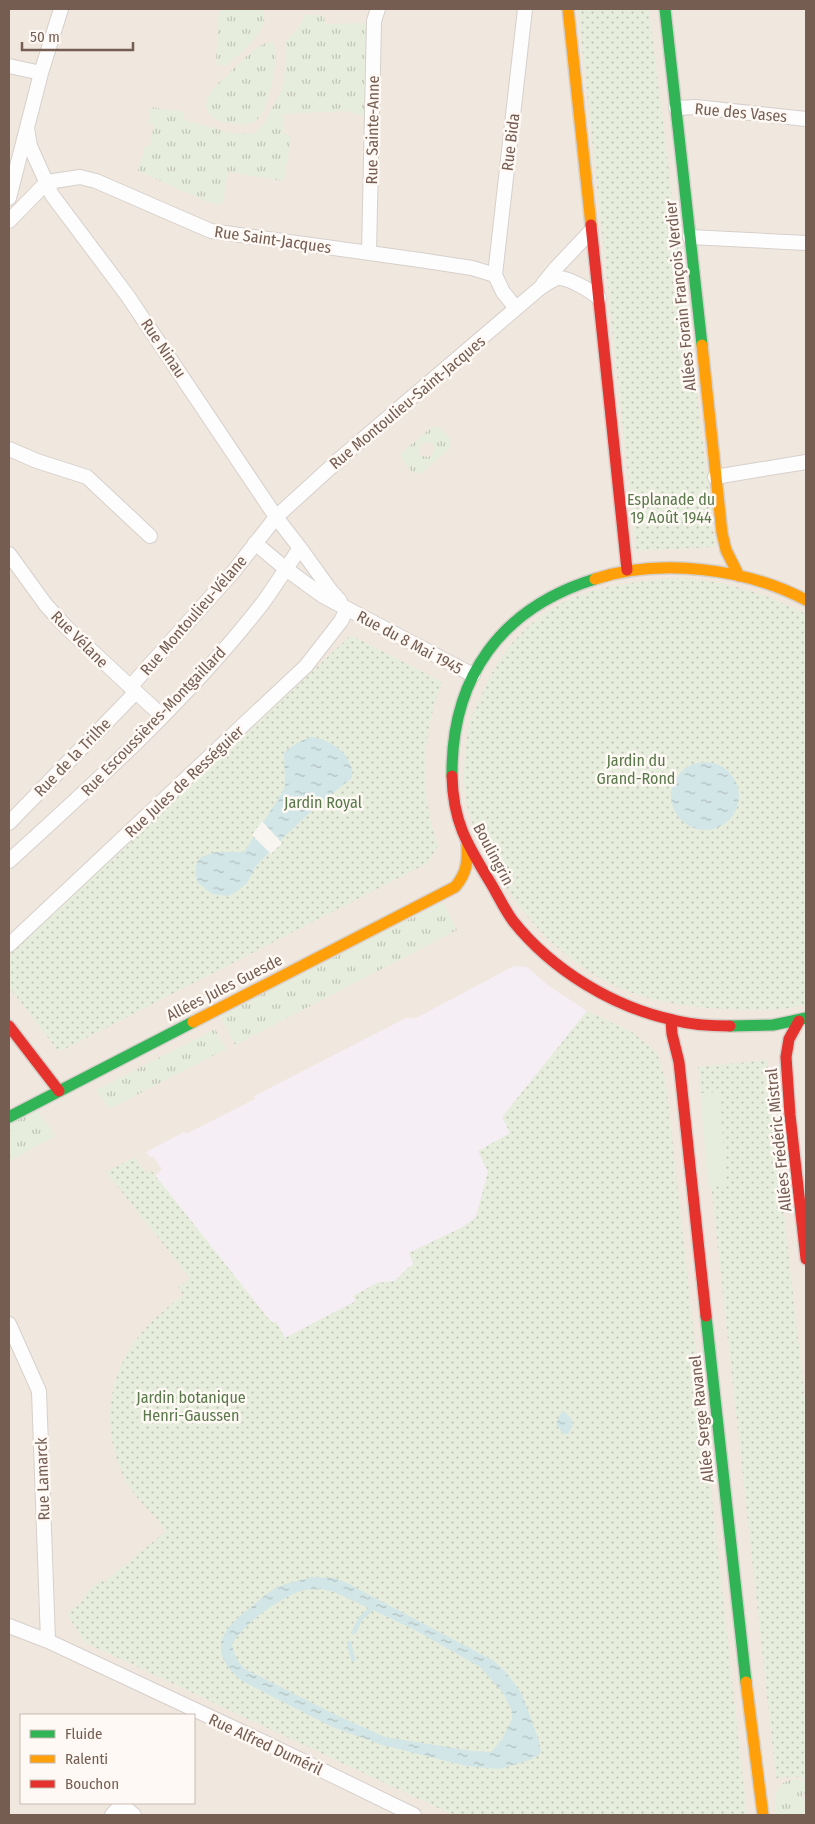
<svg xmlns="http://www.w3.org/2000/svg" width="815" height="1824" font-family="'Fira Sans Condensed',sans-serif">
	<defs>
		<pattern id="grass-tufts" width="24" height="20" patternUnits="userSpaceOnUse" patternTransform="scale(1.25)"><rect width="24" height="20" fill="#e7eddc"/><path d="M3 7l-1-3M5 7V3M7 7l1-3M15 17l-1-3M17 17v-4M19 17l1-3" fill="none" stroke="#c0c3b5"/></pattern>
		<pattern id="park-dots" width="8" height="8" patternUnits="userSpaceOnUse" patternTransform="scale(1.25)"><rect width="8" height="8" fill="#e7eddc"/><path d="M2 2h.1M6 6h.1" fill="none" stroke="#c0c3b5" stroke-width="1.8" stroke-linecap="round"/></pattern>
		<pattern id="water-ripples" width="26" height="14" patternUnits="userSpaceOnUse" patternTransform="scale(1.25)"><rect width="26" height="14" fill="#d3e6e7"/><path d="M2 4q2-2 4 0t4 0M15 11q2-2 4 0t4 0" fill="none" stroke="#b0bebe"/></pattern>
	</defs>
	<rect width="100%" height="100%" fill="#f8f4f0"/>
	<!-- residential -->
	<path fill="#f0e7df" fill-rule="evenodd" d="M9 9H806V1815H9ZM21 1715H194V1803H21Z"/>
	<!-- education -->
	<path fill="#f5eef4" d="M514 966 527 967 549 986 587 1011 503 1117 510 1133 488 1172 476 1217 463 1227 409 1253 414 1264 408 1268 395 1281 377 1283 354 1297 356 1301 285 1338 276 1322 273 1323 267 1317 155 1176 162 1169 153 1156 150 1157 146 1152 184 1132 186 1134 255 1099 254 1096 406 1018H416Z"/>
	<!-- grass -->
	<path fill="url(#grass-tufts)" fill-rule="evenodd" d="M222 9H262C273 28 240 53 228 65L218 66 216 62 218 16Z
		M304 14 324 16 325 24 368 23V117L345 111 284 114V133L291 137 284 181 228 172 222 205 210 203 138 171 145 146H150L154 124 148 123 151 107 184 112V120L228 132 248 134 256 132 263 125 281 91 284 78 286 42 302 22Z
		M269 42 273 43C278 56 275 68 272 81 270 93 266 111 257 120 247 130 205 123 206 105 206 94 217 84 225 77 238 65 252 47 269 42Z
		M433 426 441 428 451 440 450 448 421 473H413L402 460 401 453ZM427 442 434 445 433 453 429 457 420 456 419 447 422 444Z
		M443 902 457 930 235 1045 220 1016Z
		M215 1029 226 1049 109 1109 96 1090Z
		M36 1110 56 1136 9 1161V1123Z
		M796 1779 806 1782V1793L802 1794 804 1809H806V1815H776C774 1796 773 1782 796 1779Z"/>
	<!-- park -->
	<path fill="url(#park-dots)" d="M578 9H649L716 547 636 551Z
		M672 578C719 578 765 593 806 614V1005C781 1011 754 1010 728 1009 688 1008 640 1000 605 981 554 953 514 908 488 856 479 839 470 821 466 801 462 778 464 750 469 726 471 714 479 701 484 690 501 647 538 609 583 594 612 584 642 581 672 578Z
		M351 635 442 682C421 739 419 789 438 846L428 863 59 1052 9 987V955Z
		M587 1011 632 1032 657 1052 666 1082 747 1815H453L84 1642 67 1614 84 1599V1595L102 1579 104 1582 165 1532C163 1529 161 1526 160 1523 152 1512 140 1503 132 1491 99 1441 104 1376 143 1331 154 1317 170 1306 183 1295L178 1287 190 1278 106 1172 135 1157 146 1173 151 1170 267 1317 273 1323 276 1322 285 1338 356 1301 353 1296 377 1283 395 1281 408 1268 414 1264 409 1253 463 1227 476 1217 488 1172 478 1151 510 1133 502 1117Z
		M767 1060 806 1410V1780L801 1777 776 1778 698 1067Z"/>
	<!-- pitch -->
	<path fill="#e7eddc" d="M719 1092 727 1186 708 1187 700 1093Z"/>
	<!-- water -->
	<path fill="url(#water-ripples)" fill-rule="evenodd" d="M311 737C331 739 355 756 352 778L319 804 285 836 256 866 247 883 236 892 228 896 212 894 197 882 195 874 196 867 197 861 201 857 216 852H244L282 793 285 785 284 753C291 746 301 740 311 737Z
		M671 796a34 34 0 1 1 68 0a34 34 0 1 1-68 0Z
		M561 1412C568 1412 563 1411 568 1415 575 1422 573 1426 568 1434H563L556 1424Z
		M311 1577 335 1578 345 1582 494 1661 506 1672 522 1694 539 1741 541 1752 539 1755 530 1760 499 1769 466 1766 382 1745 332 1727 242 1681C207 1652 219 1631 250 1608 258 1601 266 1594 274 1589 285 1583 299 1581 311 1577ZM321 1589 334 1592 413 1629 480 1667 503 1693 512 1711V1719L502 1739 491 1752 472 1751 385 1737 336 1715 245 1669C237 1661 234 1655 232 1644 246 1622 277 1600 301 1591 308 1589 315 1590 321 1589Z"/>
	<!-- pier -->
	<path fill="#f8f4f0" d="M262 821 282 843 271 854 252 835Z"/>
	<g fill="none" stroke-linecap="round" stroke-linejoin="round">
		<!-- stream -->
		<path stroke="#d3e6e7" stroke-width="4.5" d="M354 1632 360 1619 371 1609
			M349 1643 353 1659"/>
		<!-- street casing -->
		<g stroke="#d6d0cb" stroke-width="16">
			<path id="street" d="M9 66 41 73
				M676 108 696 107 806 119
				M27 128 30 146 52 195 127 295 276 517 343 456 540 288C545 285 552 279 558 278 568 277 591 291 599 298
				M47 182 80 177 96 181 211 231 420 260 472 268 495 275
				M9 198 41 73 61 9
				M9 221 47 182
				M690 237 806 243
				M369 253 374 21 378 9
				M543 284 556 268 591 231
				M516 308 503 292 495 275 525 9
				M9 449 37 461 87 477 150 536
				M715 477 806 462
				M255 543 286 569 323 596 473 675
				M300 548 331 591 340 601
				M9 554 46 605 66 627 162 716
				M9 823 136 692
				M9 861C97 781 188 699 262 604 275 586 287 567 300 548L276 517 234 571 130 687
				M9 945 306 666 341 621 347 609
				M9 1324 39 1391 48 1641
				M9 1626 48 1641 268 1744 414 1815
				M121 1804 134 1815
				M112 1815 123 1803"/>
		</g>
		<!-- fast casing -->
		<g stroke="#d6d0cb" stroke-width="14">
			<path id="fast" d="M665 9 702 345
				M452 776C451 677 501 608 595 579
				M730 1026 773 1025 806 1018
				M9 1117 193 1022
				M706 1316 746 1682"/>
		</g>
		<!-- slow casing -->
		<g stroke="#d6d0cb" stroke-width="14">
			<path id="slow" d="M568 9 591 225
				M702 345 722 533 726 550 739 576
				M595 579C660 558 745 568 806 600
				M193 1022 455 887C467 873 468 861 467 844
				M746 1682 763 1815"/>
		</g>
		<!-- jam casing -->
		<g stroke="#d6d0cb" stroke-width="14">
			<path id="jam" d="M591 225 627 570
				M452 776C453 822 467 844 490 882 498 895 504 909 513 921 552 970 613 1007 673 1020 692 1025 711 1026 730 1026
				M671 1020 672 1034 679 1062 706 1316
				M799 1021 789 1039 786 1057 790 1115 806 1259
				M9 1026 59 1091"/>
		</g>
		<!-- street -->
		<use href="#street" stroke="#fefdfd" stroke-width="14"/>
		<!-- fast -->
		<use href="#fast" stroke="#30b455" stroke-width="11"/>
		<!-- slow -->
		<use href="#slow" stroke="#ff9f0a" stroke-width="11"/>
		<!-- jam -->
		<use href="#jam" stroke="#e5322d" stroke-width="11"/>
	</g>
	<g text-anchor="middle" stroke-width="5" stroke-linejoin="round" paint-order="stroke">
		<!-- street labels -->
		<g font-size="16" fill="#755d52" stroke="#fef9f4">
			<text transform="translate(741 112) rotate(5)" y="6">Rue des Vases</text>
			<text transform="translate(372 130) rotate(-89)" y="6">Rue Sainte-Anne</text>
			<text transform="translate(510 142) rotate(-83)" y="6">Rue Bida</text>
			<text transform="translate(273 239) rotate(8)" y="6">Rue Saint-Jacques</text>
			<text transform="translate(680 296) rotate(-96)" y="6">Allées Forain François Verdier</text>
			<text transform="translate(164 348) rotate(56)" y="6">Rue Ninau</text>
			<text transform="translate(407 402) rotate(-40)" y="6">Rue Montoulieu-Saint-Jacques</text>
			<text transform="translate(193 615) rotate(-49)" y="6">Rue Montoulieu-Vélane</text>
			<text transform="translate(80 639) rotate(45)" y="6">Rue Vélane</text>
			<text transform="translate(410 642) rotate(28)" y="6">Rue du 8 Mai 1945</text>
			<text transform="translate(153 721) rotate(-46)" y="6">Rue Escoussières-Montgaillard</text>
			<text transform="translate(72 757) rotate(-46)" y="6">Rue de la Trilhe</text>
			<text transform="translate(184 781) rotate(-43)" y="6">Rue Jules de Rességuier</text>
			<text transform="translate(494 854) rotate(62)" y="6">Boulingrin</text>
			<text transform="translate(224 987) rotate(-27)" y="6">Allées Jules Guesde</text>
			<text transform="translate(778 1140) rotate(-96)" y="6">Allées Frédéric Mistral</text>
			<text transform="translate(701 1419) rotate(-96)" y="6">Allée Serge Ravanel</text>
			<text transform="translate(42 1479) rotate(-92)" y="6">Rue Lamarck</text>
			<text transform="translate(266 1744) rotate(25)" y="6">Rue Alfred Duméril</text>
		</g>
		<!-- park labels -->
		<g font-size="16" fill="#5a794b" stroke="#fef9f4">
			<text x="671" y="505">Esplanade du<tspan x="671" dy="18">19 Août 1944</tspan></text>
			<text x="636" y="766">Jardin du<tspan x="636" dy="18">Grand-Rond</tspan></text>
			<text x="323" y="808">Jardin Royal</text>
			<text x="191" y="1403">Jardin botanique<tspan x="191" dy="18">Henri-Gaussen</tspan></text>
		</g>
	</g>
	<!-- border -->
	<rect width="815" height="1824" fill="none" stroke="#755d52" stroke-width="20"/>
	<!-- legend -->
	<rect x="20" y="1714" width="175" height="90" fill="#fef9f4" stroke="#c7bbb3"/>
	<rect x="30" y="1730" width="25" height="8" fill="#30b455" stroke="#c7bbb3"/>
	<text x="65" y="1739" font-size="15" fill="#755d52">Fluide</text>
	<rect x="30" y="1755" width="25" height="8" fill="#ff9f0a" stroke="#c7bbb3"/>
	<text x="65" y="1764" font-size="15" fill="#755d52">Ralenti</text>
	<rect x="30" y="1780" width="25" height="8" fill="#e5322d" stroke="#c7bbb3"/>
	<text x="65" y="1789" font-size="15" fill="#755d52">Bouchon</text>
	<!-- scale -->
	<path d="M22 42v8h111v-8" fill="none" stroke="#755d52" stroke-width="2.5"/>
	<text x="30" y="42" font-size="15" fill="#755d52" stroke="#fef9f4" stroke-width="4" paint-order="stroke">50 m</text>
</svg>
